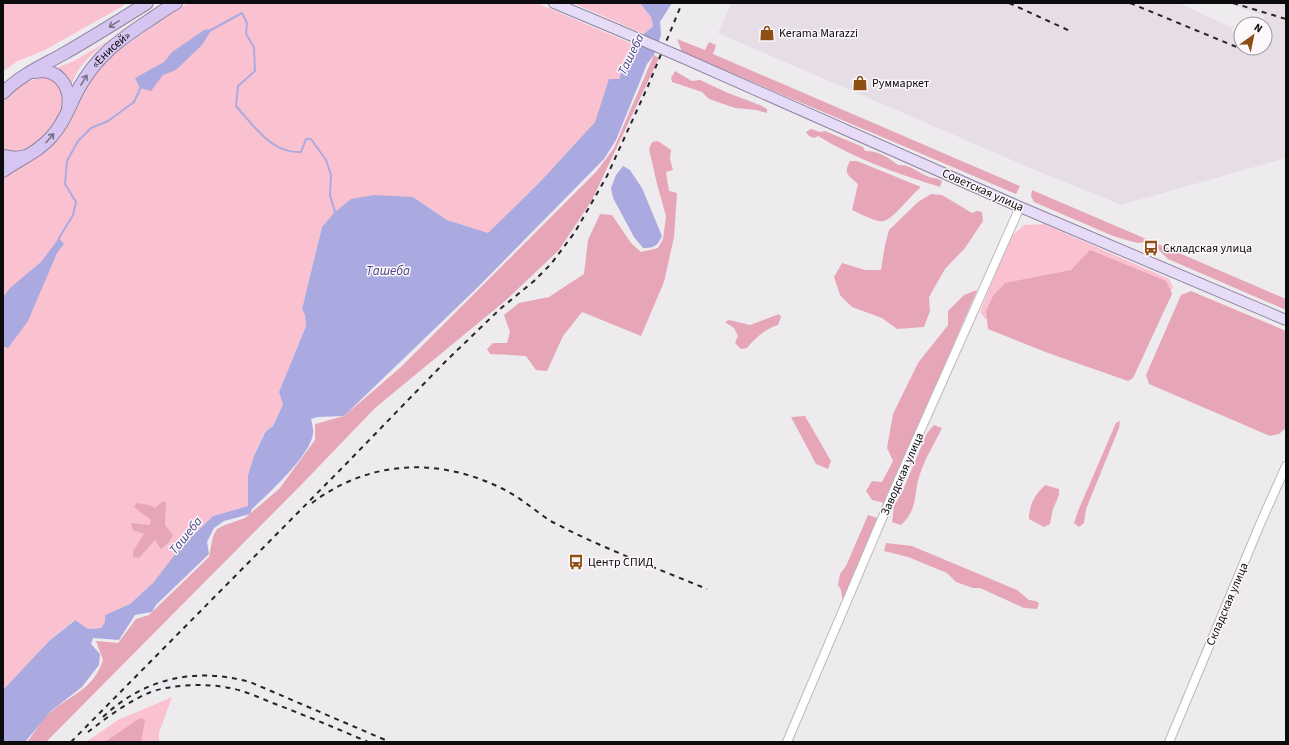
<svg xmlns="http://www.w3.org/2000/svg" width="1289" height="745" font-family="'Source Sans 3',sans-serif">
	<rect width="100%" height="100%" fill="#eeebef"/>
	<!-- built -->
	<path fill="#e6dde7" d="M731 3H1179L1232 28 1231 31 1241 35V48H1265V24H1263L1264 16 1227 3H1286V158L1121 205 1035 170 718 33Z"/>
	<!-- green -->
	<path fill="#fac2d1" d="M3 3H125L123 6 45 50 18 61 3 71Z
		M189 3H537L637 46 626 60 619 79 609 80 595 122 539 183 488 234 447 220 413 197 322 227 302 309 305 315 306 326 279 392 283 403 273 426 264 432 254 456 248 475V506L213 516 179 549 153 583 130 604 105 615V622L101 628 88 629 74 620 49 641 3 690V177L49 150 58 140 69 123 84 90 96 71 111 56 177 9Z
		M573 3H640L651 17 653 26 644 34Z
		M111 39C94 52 78 64 71 86 67 77 63 73 54 69L74 61Z
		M42 78C45 78 48 78 51 79 77 89 55 128 42 140 35 146 22 153 12 153 9 153 6 152 3 151V102C12 89 26 80 42 78Z
		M1044 224 1169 279 1173 287 1134 374 1128 377 985 319 980 312 1003 253 1012 236 1024 225Z
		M172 697 159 733V742H86L118 720Z"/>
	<!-- forest -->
	<path fill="#e6a6b7" d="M677 39 705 50 709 42 716 45 713 54 1020 186 1016 194 682 52Z
		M654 55 659 58 592 200 559 250 505 301 375 408 301 485 46 742H27C35 732 42 719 52 711 73 693 93 690 103 660L96 641 118 643 136 619 149 615 209 557 213 536 217 529 225 525 245 518 279 489 315 440V424L344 416 401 367 596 172 614 148Z
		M675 71 692 81 700 80 728 93 760 105 767 109V113L756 110 735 108 709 99 702 92 672 82 671 78Z
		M811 129 820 132 825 131 863 147 865 151C878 151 888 157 898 165 910 164 917 172 927 176 933 179 936 177 942 181L940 187C898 174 855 159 818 136L814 138 809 136 806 132Z
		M658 141 671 150 670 159 673 170 666 172 669 191 677 193 674 237 664 282 641 336 582 312 563 336 547 371 536 370 526 356 490 354 487 349 493 343H507L510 332 504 315 519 303 549 297 584 274 588 240 600 214 612 215 631 243 641 252 658 248 663 239 666 216 657 184 649 149 652 142Z
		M850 161H857L921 187C912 194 893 219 884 221 877 223 859 213 852 210L858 184C848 175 843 174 850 161Z
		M1032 190 1286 299V310L1168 259 1155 246 1146 242 1138 243 1130 241 1113 236 1034 202 1031 196Z
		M931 194 942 195 972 213 977 211 982 212 983 221 965 248 945 269 929 297 930 311 924 327 897 329 882 318 852 307 840 295 834 277 842 263 865 270H881L885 245 889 230 918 202Z
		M1090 250 1166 281 1172 294 1133 378 1128 381 1048 353 988 329 986 311 993 296 1005 283 1071 270Z
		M977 290 885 503 872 500 866 491 872 481 882 482 893 461 887 448 893 414 918 363 948 325V311L964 295Z
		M1191 291 1286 331V428L1279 434 1270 436 1149 384 1146 375 1181 295Z
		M779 314 781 317 778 325C765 329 756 337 747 348L741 349 735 343 738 336 734 328 725 322 729 320 750 325Z
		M805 416 831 461 828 469 816 464 791 417Z
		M1120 421 1119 428 1086 509 1084 523 1079 527 1074 523 1078 511 1116 423Z
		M934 425 942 428C935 443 925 458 920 474 913 494 919 508 901 525L892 522 894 506 903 490 927 433Z
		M1045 485 1059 489V495L1053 509 1050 524 1044 527 1029 519C1029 504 1035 495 1045 485Z
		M163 501 166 503 165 525 173 535 169 542 161 549 155 540 139 558 133 557V551L144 534 133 530 131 523 150 525 151 520 134 507 137 503 149 505 155 508Z
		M868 515 877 518 849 592 843 602 841 590 838 585 840 574 846 566Z
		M886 543 912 546 1017 590 1029 600 1036 601 1039 603 1037 609 1024 608 980 588H973L956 582 947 573 908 557 884 551Z
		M140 718 145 720 141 742H105Z"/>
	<!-- water -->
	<path fill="#aaaae1" d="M640 3H672L660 22 661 35 654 55 647 64 616 140 604 159 478 287 344 416 318 417 311 419C312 424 314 430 313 434 310 456 268 494 252 509L250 514 224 521 214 528 207 542 209 554 156 605 152 612 135 615 119 640 93 638 91 644 100 654 99 665 82 687 51 711 25 742H3V690L49 641 75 620 88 629 101 628 105 622V615L130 604 153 583 179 549 213 516 248 506V475L254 456 265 432 273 426 283 404 279 392 306 326 305 315 302 309 322 227 335 212 351 199 374 195 413 197 447 220 488 233 539 183 595 122 609 79H619L626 60 637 46 644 34 653 26 651 17Z
		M212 29 202 45 176 70 163 75 151 91 140 88 135 78 164 62 172 52 204 30Z
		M623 166 630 170 642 188 662 236C657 246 655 248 643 248L634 237 613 198 611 188 616 175Z
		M59 238 64 244 57 253 28 321 8 348 3 346V297L10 288 41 262Z"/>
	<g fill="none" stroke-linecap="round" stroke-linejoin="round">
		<!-- stream -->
		<path stroke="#aaaae1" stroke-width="2" d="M211 30 242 13 247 23 246 34 254 47 255 71 238 86 236 106C253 125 272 154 301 152L306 139H311L326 160 331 175 330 195 335 212
			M59 238 73 215 76 202 65 184 67 161 78 141 91 128 108 121 134 102 141 87"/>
		<!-- minor casing -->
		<g stroke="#bbb8bc" stroke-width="10">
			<path id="minor" d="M787 742 898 481 1020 207
				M1169 742 1261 522 1286 466"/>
		</g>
		<!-- major casing -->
		<g stroke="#9084a1" stroke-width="12">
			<path id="major" d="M554 3 618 30
				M681 57 1020 207 1286 320"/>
		</g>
		<!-- highway casing -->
		<g stroke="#9084a1" stroke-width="14">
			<g id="highway">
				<path d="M32 72C36 72 41 71 45 71 63 74 71 91 68 108"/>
				<path d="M3 93C20 75 44 65 65 53 93 37 120 20 147 3"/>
				<path d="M3 156 16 158 26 156"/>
				<path id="s1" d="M3 171C19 159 39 152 52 136 65 122 70 104 79 88 97 56 118 41 148 21 157 15 167 8 176 3"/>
			</g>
		</g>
		<!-- minor -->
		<use href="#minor" stroke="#fff" stroke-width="8"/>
		<!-- major -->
		<use href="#major" stroke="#e7dcf7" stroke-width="10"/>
		<!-- highway -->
		<use href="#highway" stroke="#d7c5f1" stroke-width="12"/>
		<!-- rail -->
		<path stroke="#252426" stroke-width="2" stroke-dasharray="5 5" stroke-linecap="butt" d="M1009 3 1070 31
			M1130 3 1239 48
			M1233 3 1286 19
			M312 503C369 460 438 457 501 488 518 496 533 509 549 520 555 524 562 526 568 530 613 552 661 570 707 589
			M103 717C144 678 196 667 250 682L390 742
			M88 732C106 718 125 704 146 694 168 684 206 683 230 688 246 691 262 699 278 705 309 717 338 729 368 742
			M71 742 344 466 445 362 500 309 534 281 551 264 575 232 607 176 648 86 682 3"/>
		<!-- major-bridge casing -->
		<g stroke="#9084a1" stroke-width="12" stroke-linecap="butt">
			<path id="major-bridge" d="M618 30 681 57"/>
		</g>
		<!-- major-bridge -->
		<use href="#major-bridge" stroke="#e7dcf7" stroke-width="10"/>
	</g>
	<!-- one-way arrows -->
	<defs><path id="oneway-shaft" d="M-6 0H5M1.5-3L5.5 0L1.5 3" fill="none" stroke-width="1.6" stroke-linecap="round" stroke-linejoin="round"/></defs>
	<g stroke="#7c718a">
		<use href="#oneway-shaft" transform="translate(114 24) rotate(148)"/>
		<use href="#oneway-shaft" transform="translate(84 80) rotate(-58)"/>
		<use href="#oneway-shaft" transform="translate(50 138) rotate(-49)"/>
	</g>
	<!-- icons -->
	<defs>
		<g id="shop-bare" transform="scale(1.2)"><path d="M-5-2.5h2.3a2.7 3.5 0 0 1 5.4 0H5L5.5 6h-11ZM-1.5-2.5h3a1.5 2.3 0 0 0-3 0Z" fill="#8d4f13" stroke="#fcf8fc" stroke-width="2.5" paint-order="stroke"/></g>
		<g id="bus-bare" transform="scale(1.2)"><path d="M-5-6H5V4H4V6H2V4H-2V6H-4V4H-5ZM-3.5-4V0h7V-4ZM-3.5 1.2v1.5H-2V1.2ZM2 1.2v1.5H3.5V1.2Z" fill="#8d4f13" stroke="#fcf8fc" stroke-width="2.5" paint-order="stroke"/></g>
	</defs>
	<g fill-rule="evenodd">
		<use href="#shop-bare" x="767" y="33"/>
		<use href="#shop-bare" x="860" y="83"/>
		<use href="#bus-bare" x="1151" y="248"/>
		<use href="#bus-bare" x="576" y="562"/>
	</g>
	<g text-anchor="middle" stroke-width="3" stroke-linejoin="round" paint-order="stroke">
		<!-- poi labels -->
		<g font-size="12" fill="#0c0b0d" stroke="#fcf8fc" text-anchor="start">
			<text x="779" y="37">Kerama Marazzi</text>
			<text x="872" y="87">Руммаркет</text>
			<text x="1163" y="252">Складская улица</text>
			<text x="588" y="566">Центр СПИД</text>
		</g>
		<!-- street labels -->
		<g font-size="12" fill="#0c0b0d" stroke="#fcf8fc">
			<text dy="4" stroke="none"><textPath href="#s1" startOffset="166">«Енисей»</textPath></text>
			<text transform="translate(983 190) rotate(24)" y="4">Советская улица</text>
			<text transform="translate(902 474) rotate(-66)" y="4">Заводская улица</text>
			<text transform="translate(1227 604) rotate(-67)" y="4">Складская улица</text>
		</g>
		<!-- water labels -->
		<g font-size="13" font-style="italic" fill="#4b4588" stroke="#fcf8fc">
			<text transform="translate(630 54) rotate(-64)" y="5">Ташеба</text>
			<text x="388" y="275">Ташеба</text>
			<text transform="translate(185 535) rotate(-51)" y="5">Ташеба</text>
		</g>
	</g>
	<!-- border -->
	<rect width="1289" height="745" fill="none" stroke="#0c0b0d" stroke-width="8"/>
	<!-- north arrow -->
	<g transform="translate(1253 36) rotate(33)"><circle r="19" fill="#fcf8fc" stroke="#9c999c"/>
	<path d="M0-3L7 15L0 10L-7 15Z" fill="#8d4f13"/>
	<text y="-6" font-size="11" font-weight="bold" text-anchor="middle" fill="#0c0b0d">N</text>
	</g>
</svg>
